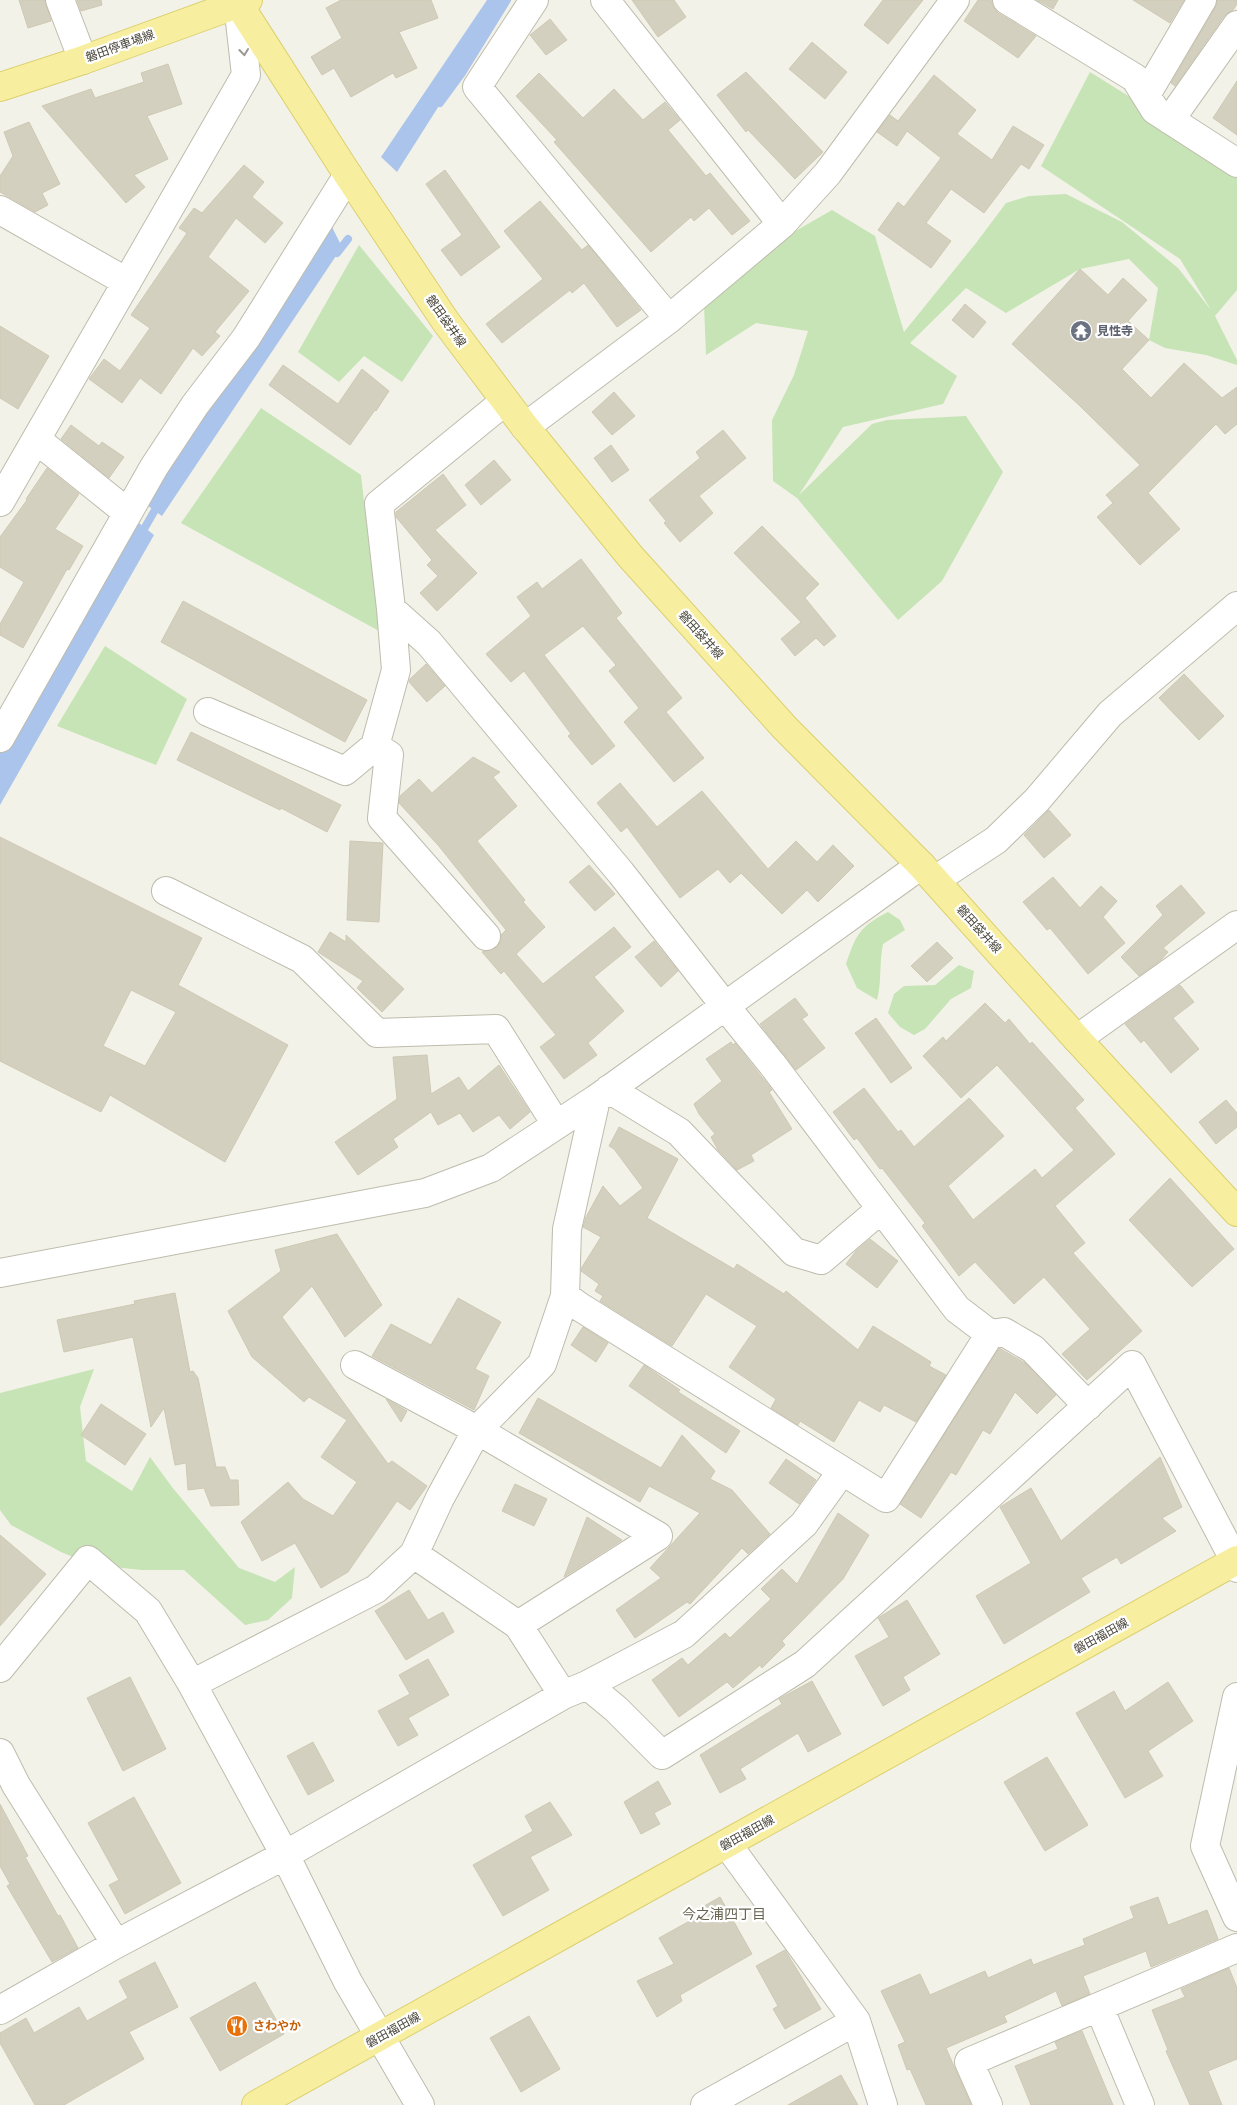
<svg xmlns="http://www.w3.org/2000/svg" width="1237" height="2105" font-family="'DM Sans','Noto Sans JP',sans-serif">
	<rect width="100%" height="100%" fill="#f3f2e9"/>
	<!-- green -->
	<path fill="#c6e4b5" d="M1090 72 1237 164V290L1215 316 1237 360V365L1206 355 1165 348 1149 340 1158 288 1129 259 1080 269 1006 313 966 288 910 343 957 376 943 404 843 427 799 495 872 424 887 420 966 416 1003 472 942 581 898 620 797 498 773 481 772 420 794 375 808 331 756 323 706 355 704 306 785 237 832 210 875 236 904 332 976 243 1006 203 1029 196 1066 194 1122 222 1178 268 1211 310 1180 259 1041 166Z
		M359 245 433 336 402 382 364 356 339 382 298 352Z
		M261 408 361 475 379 631 181 523Z
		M105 646 187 699 156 765 57 726Z
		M888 912 900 920 905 930 883 944C879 963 882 981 877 1000L857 988 846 964C856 935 859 927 888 912Z
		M959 965 974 971 971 988 951 999 925 1029 914 1035 900 1027 888 1013 894 994 904 986 935 985Z
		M94 1369 80 1407 86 1461 132 1491 150 1457 172 1487 239 1568 275 1582 295 1567 292 1598 268 1620 245 1625 184 1570H142L93 1565 61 1552 11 1525 0 1510V1393Z"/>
	<!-- water -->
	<path fill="#aac4eb" d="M487 0H506L397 172 381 157Z
		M329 221 342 247 162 516 137 498Z
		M134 519 154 535 0 805V749Z"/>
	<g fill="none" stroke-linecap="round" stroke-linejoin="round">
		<!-- stream -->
		<path stroke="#aac4eb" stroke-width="8" d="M440 103 462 73 507 0
			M337 253 348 239
			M140 536 159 503"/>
	</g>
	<!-- building -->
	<path fill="#d4d0bf" stroke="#cec9b3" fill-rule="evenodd" d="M19 0H45L51 21 28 28Z
		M77 0H101L102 5 81 11Z
		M341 0H431L438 18 399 32 417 68 396 78 393 73 351 97 334 68 322 75 311 57 342 38 326 8Z
		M632 0H674L686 17 658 37Z
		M883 0H923L888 44 864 25Z
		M978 0H991L993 7 998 13 1036 36 1018 58 964 21Z
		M1037 0H1058L1053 9Z
		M1133 0H1184L1170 23Z
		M1218 0H1237V4L1233 10 1224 16 1175 86 1171 83 1215 8Z
		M550 19 567 40 546 55 530 35Z
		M812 42 847 72 825 99 789 69Z
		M168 64 182 104 147 116 168 159 134 175 145 187 126 203 42 106 91 89 95 98 144 82 141 73Z
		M746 72 823 152 795 179 748 130 746 132 717 95Z
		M539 73 583 118 614 89 643 120 665 102 680 120 668 130 706 176 710 173 750 221 732 235 709 208 694 221 691 217 651 252 554 142 557 140 516 96Z
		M934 75 976 110 957 134 992 160 1013 126 1044 145 1029 169 1021 164 984 213 951 189 926 223 951 241 931 268 878 230 898 202 904 207 941 158 907 131 897 146 877 132 890 115 898 121Z
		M1237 81V135L1213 118Z
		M29 122 60 184 42 193 48 205 35 212 0 192V176L13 156 4 132Z
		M244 165 264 182 252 197 283 223 265 243 236 218 208 257 249 291 215 332 220 336 202 356 193 348 161 394 140 378 122 403 89 379 104 359 120 371 150 328 131 315 187 233 179 228 194 208 202 213Z
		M445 170 500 247 461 276 441 250 462 235 426 184Z
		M540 201 582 250 588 245 641 310 617 327 584 283 572 293 570 290 502 343 486 324 543 279 504 231Z
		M1080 269 1108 295 1123 278 1147 300 1128 321 1149 340 1122 369 1151 398 1184 363 1222 398 1237 387V424L1225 434 1216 424 1148 493 1180 529 1140 565 1097 517 1113 503 1106 495 1140 465 1080 406 1012 344Z
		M965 304 986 322 973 338 952 320Z
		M0 326 49 356 18 409 0 398Z
		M283 365 338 404 362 369 389 391 376 411 375 410 350 445 269 385Z
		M614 392 635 416 612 435 592 412Z
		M71 425 99 446 102 442 124 457 109 478 61 439Z
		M723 430 746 458 699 496 713 513 680 542 664 523 666 521 649 500 700 458 696 452Z
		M611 445 629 470 612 482 594 458Z
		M494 460 511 480 481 505 465 485Z
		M47 468 79 494 55 529 83 546 69 570 67 569 23 648 0 635V624L24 582 0 567V537L27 500 26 499Z
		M443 474 466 505 435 530 477 573 437 611 420 593 438 576 427 565 432 560 396 517V512Z
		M762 526 819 584 805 598 836 636 824 646 816 638 795 656 781 639 801 622 734 553Z
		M581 559 622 613 616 618 682 698 666 712 704 758 674 782 624 722 639 708 609 671 616 665 583 626 544 655 615 746 592 765 568 736 571 734 524 671 511 682 486 654 531 616 517 597 537 582 542 589Z
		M183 601 367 700 345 742 161 642Z
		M426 664 445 686 427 702 409 682 410 679Z
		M1184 674 1224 716 1199 740 1159 698Z
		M191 732 341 805 327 832 281 808 280 810 177 760Z
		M473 757 500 772 493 777 517 806 477 841 525 900 523 902 545 927 516 954 543 984 614 927 631 947 594 977 624 1011 588 1043 597 1055 564 1079 540 1047 556 1035 504 971 501 974 482 952 497 947 501 941V935L506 930 438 845 399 803 400 796 419 779 432 793Z
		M620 783 657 827 702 791 768 869 796 841 817 862 833 845 854 866 818 902 807 890 782 914 741 873 730 883 718 869 680 898 627 827 621 832 597 803Z
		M1049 810 1071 835 1044 858 1024 835Z
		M0 837 202 938 178 985 288 1045 225 1162 110 1095 101 1112 0 1061ZM131 990 176 1012 145 1066 103 1046Z
		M350 841 383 843 379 922 347 920Z
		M589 865 615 894 595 911 569 882Z
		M1053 877 1080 908 1101 886 1117 901 1103 917 1125 943 1088 974 1050 928 1047 930 1023 902Z
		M1181 885 1205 913 1163 948 1168 952 1161 960 1139 976 1121 957 1163 915 1156 906Z
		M330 932 346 942V935L404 989 382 1012 357 988 363 981 318 952Z
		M654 941 678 971 661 987 635 957Z
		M937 942 953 958 927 982 911 966Z
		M1180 985 1194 1002 1173 1018 1199 1049 1171 1073 1144 1040 1141 1043 1125 1024Z
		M795 998 808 1015 802 1019 825 1048 796 1070 760 1024Z
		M985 1003 1005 1023 1009 1019 1030 1044 1032 1042 1084 1100 1075 1108 1115 1154 1055 1206 1085 1243 1073 1253 1142 1331 1087 1380 1062 1354 1090 1329 1044 1277 1014 1304 975 1262 959 1276 922 1226 925 1223 882 1168 880 1169 857 1138 854 1140 833 1112 864 1088 898 1132 901 1130 914 1147 969 1098 1004 1136 948 1186 973 1220 1035 1169 1042 1178 1074 1150 997 1065 961 1098 923 1056 943 1037 946 1041Z
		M876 1018 912 1068 891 1083 855 1033Z
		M731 1042 733 1045 735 1043 772 1090 769 1092 792 1129 751 1155 754 1161 737 1170 718 1150 711 1137 715 1134 699 1114 694 1104 722 1081 706 1059Z
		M427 1055 431 1094 459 1077 468 1091 499 1065 530 1112 510 1129 499 1115 473 1132 460 1113 438 1125 431 1112 393 1139 398 1147 358 1175 335 1142 397 1099 393 1057Z
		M1226 1100 1237 1113V1127L1216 1144 1199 1122Z
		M619 1127 678 1159 647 1218 734 1269 737 1264 784 1294 786 1291 858 1350 873 1326 931 1362 929 1366 946 1375 916 1422 884 1405 880 1412 859 1400 834 1442 800 1421 798 1425 771 1408 776 1399 729 1367 757 1326 706 1294 672 1346 600 1301 603 1296 595 1291 599 1284 581 1271 582 1267 601 1237 583 1227 586 1217 603 1186 620 1206 643 1188 614 1149 609 1146Z
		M1170 1178 1234 1249 1192 1287 1129 1220Z
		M337 1234 382 1305 345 1337 312 1286 282 1317 388 1464 392 1461 427 1486 410 1510 397 1501 348 1572 321 1588 295 1543 262 1561 241 1522 288 1482 303 1499 333 1516 357 1482 321 1457 347 1420 309 1397 304 1402 252 1357 228 1311 281 1271 275 1250Z
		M870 1239 898 1261 877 1288 846 1264 856 1251Z
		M175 1293 190 1372 193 1371 198 1378 216 1467H225L230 1480H238L239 1505 211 1506 204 1488 188 1490 186 1463 175 1465 164 1408 151 1427 133 1337 64 1352 57 1320 135 1304 134 1301Z
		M458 1298 501 1322 475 1369 489 1376 474 1410 372 1356 391 1324 431 1345Z
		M583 1327 608 1343 596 1362 571 1345Z
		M999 1348 1025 1363 1056 1395 1037 1414 1015 1392 990 1434 983 1430 956 1475 951 1472 921 1518 900 1504Z
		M644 1365 680 1390 678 1392 740 1431 726 1453 629 1386Z
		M538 1398 661 1468 682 1435 715 1471 710 1479 732 1490 770 1534 748 1554 742 1548 690 1604 687 1602 635 1638 616 1610 661 1578 650 1568 700 1513 649 1486 640 1502 519 1433Z
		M386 1399 407 1411 401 1422Z
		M101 1404 146 1434 125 1465 81 1435Z
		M1160 1457 1182 1507 1162 1518 1176 1531 1121 1564 1117 1557 1081 1578 1090 1592 1004 1644 976 1596 1031 1563 1000 1507 1031 1488 1061 1541Z
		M786 1459 816 1480 799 1504 769 1483Z
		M515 1484 547 1499 534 1526 502 1511Z
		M838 1513 869 1535 843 1579 782 1641 785 1645 762 1668 760 1665 733 1688 727 1682 679 1717 652 1680 682 1658 688 1665 725 1633 730 1638 771 1599 761 1589 782 1569 797 1584Z
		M587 1517 622 1540 564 1577Z
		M0 1535 46 1574 0 1626Z
		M409 1590 428 1620 443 1612 454 1632 406 1660 375 1611Z
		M907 1600 940 1654 903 1677 910 1690 883 1706 855 1656 889 1637 878 1618Z
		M428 1659 449 1695 408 1718 418 1735 398 1746 378 1711 410 1694 399 1675Z
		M130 1677 166 1749 123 1771 87 1698Z
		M812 1681 841 1734 808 1752 798 1733 740 1769 746 1779 720 1793 700 1755 782 1704 779 1699Z
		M1168 1682 1193 1721 1148 1751 1163 1776 1125 1798 1076 1713 1114 1691 1125 1711Z
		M313 1742 334 1781 308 1795 287 1756Z
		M1047 1757 1088 1825 1045 1851 1004 1782Z
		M658 1781 671 1804 654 1813 660 1824 641 1834 624 1802Z
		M134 1797 181 1883 125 1914 109 1885 119 1880 88 1823Z
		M550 1802 572 1835 530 1857 549 1890 503 1916 473 1865 533 1831 525 1816Z
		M0 1804 28 1856 25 1857 58 1916 60 1915 78 1948 52 1962 7 1886 10 1884 0 1866Z
		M720 1897 752 1954 680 1995 682 2001 657 2017 637 1981 674 1964 659 1938 695 1918 692 1913Z
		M1158 1897 1168 1925 1207 1910 1218 1939 1151 1967 1146 1951 1083 1976 1090 1994 1062 2006 1056 1991 1004 2016 1007 2022 946 2048 971 2105H926L910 2069 907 2070 898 2045 905 2042 881 1991 920 1974 930 1995 985 1971 988 1978 1031 1959 1033 1965 1085 1945 1083 1939 1134 1918 1130 1907Z
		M785 1950 821 2009 785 2029 773 2009 778 2006 756 1966Z
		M155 1962 178 2007 129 2032 144 2059 64 2105H35L0 2043V2033L26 2018 34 2033 79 2007 87 2021 128 1998 119 1981Z
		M1229 1968 1237 1988V2059L1208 2071 1222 2105H1190L1166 2051 1168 2050 1152 2010 1185 1997 1181 1989Z
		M255 1982 284 2034 220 2071 190 2018Z
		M529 2016 560 2069 521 2092 490 2038Z
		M1082 2031 1113 2105H1031L1015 2066 1058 2049 1055 2042Z
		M841 2075 858 2105H788Z"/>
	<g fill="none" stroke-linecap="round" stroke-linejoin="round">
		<!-- minor casing -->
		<g stroke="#bebcac" stroke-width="30">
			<path id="minor" d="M60 0 83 60
				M534 0 477 87 669 319
				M605 0 782 224
				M1007 0 1135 78 1155 110 1237 163
				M1146 95 1202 0
				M1170 120 1237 25
				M0 210 127 282
				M505 401 379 504 391 609 429 643 621 873 725 1006 772 1064 957 1309 990 1334 886 1498 580 1307 565 1296
				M525 427 669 319 782 224 828 173 955 0
				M37 440 128 513
				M0 502 246 75 238 4
				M391 609 396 670 375 746 389 755 382 818 486 936
				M208 712 345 771 375 746
				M0 738 154 467 195 405 246 338 348 175
				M935 880 996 840 1037 800 1110 714 1237 606
				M166 891 302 959 377 1033 496 1029 556 1124
				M1077 1039 1237 925
				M609 1089 679 1132 794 1252 821 1260 881 1209
				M0 1273 425 1193 491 1168 596 1099 921 865
				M990 1334 1004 1332 1033 1349 1088 1406
				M355 1365 477 1430 658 1536 518 1625
				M414 1554 518 1625 563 1695
				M0 1668 88 1560 148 1611 192 1684 285 1855 348 1982 420 2105
				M192 1684 376 1589 414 1554 440 1498 477 1430 542 1364 565 1296 567 1229 596 1099
				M587 1685 684 1634 804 1524 842 1471
				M1237 1697 1205 1846 1237 1917
				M0 1753 16 1785 116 1944
				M727 1844 856 2021 883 2105
				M1099 2007 1140 2105
				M0 2010 116 1944 285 1855 563 1695 587 1685 616 1709 662 1755 805 1664 1132 1365 1235 1561 1237 1568
				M705 2105 856 2021
				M988 2105 969 2062 1237 1948"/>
		</g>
		<!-- major casing -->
		<g stroke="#dbd06f" stroke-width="30">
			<path id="major" d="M236 0 348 175 446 322 522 423 630 556 785 728 921 865 1077 1039 1237 1212
				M0 87 83 60 248 0
				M256 2105 1237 1560"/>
		</g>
		<!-- minor -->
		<use href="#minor" stroke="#fff" stroke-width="28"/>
		<!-- major -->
		<use href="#major" stroke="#f7ef9f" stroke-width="28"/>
	</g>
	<!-- one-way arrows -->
	<defs><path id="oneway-chevron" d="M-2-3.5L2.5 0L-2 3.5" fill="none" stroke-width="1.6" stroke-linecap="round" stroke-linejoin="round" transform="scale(1.25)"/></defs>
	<use stroke="#9a9892" href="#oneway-chevron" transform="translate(244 52) rotate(84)"/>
	<!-- icons -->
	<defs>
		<g id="temple-disc" transform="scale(1.125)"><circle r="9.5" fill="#6b7280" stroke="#fff"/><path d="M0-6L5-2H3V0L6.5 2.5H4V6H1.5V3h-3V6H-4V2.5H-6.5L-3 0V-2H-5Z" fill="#fff"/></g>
		<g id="restaurant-disc" transform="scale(1.125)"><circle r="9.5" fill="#e8710a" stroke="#fff"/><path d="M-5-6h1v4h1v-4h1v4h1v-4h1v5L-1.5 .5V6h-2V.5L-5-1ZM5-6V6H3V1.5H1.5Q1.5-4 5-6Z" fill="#fff"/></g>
	</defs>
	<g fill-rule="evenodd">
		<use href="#temple-disc" x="1081" y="331"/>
		<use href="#restaurant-disc" x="237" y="2026"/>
	</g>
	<g text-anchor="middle" stroke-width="4.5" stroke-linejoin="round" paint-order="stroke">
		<!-- street labels -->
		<g font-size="12" fill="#474438" stroke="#fff">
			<text transform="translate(120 46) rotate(-20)" y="4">磐田停車場線</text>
			<text transform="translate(446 321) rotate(55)" y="4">磐田袋井線</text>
			<text transform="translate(701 635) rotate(48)" y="4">磐田袋井線</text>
			<text transform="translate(979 929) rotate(48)" y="4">磐田袋井線</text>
			<text transform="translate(1101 1636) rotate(-29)" y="4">磐田福田線</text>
			<text transform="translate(747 1833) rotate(-29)" y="4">磐田福田線</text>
			<text transform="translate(393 2030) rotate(-29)" y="4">磐田福田線</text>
		</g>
		<!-- worship labels -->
		<g font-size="12" font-weight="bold" fill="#5b616d" stroke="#fff" text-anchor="start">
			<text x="1097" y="335">見性寺</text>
		</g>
		<!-- food labels -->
		<g font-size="12" font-weight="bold" fill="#c56008" stroke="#fff" text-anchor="start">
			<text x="253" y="2030">さわやか</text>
		</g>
		<!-- neighbourhood labels -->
		<g font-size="14" fill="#696450" stroke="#fff">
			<text x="724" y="1919">今之浦四丁目</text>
		</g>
	</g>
</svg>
